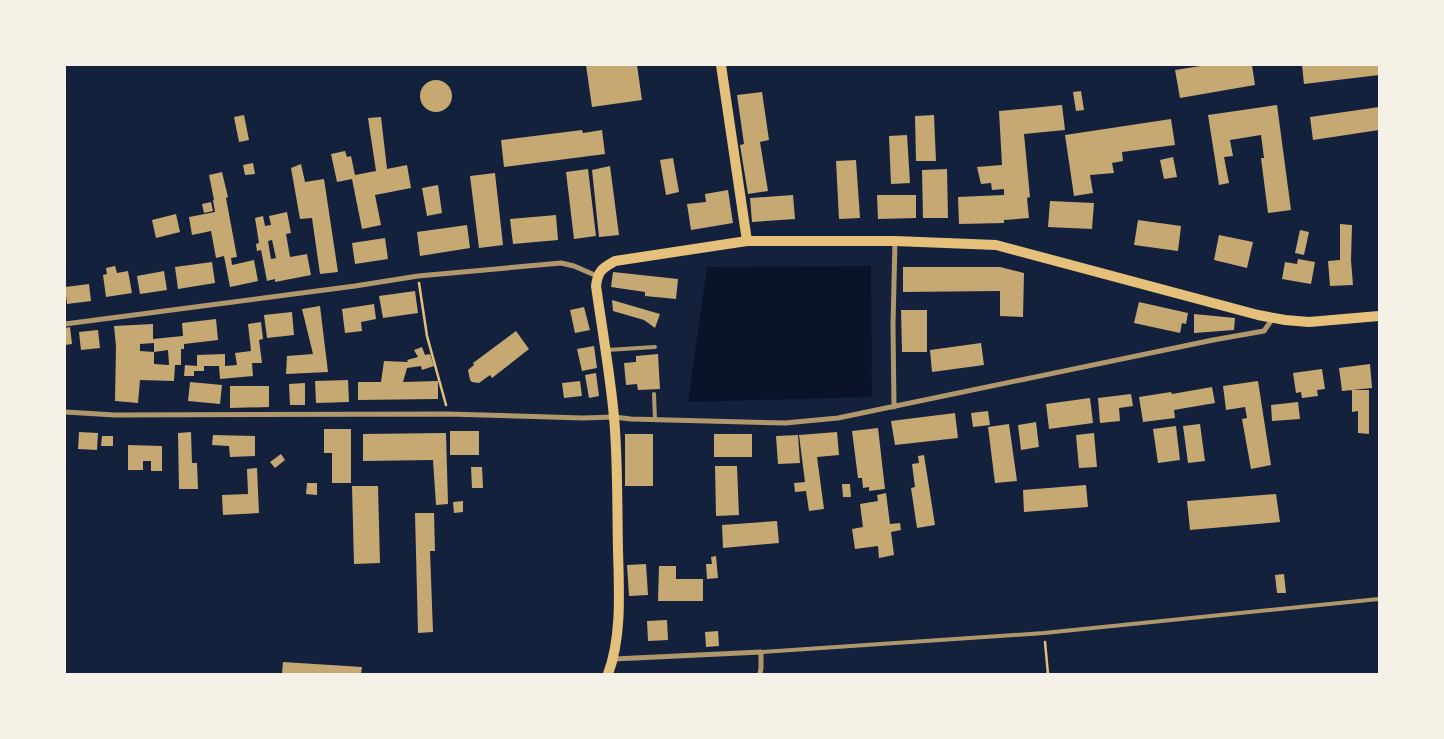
<svg xmlns="http://www.w3.org/2000/svg" width="1444" height="739" font-family="'Fira Sans',sans-serif">
	<rect width="100%" height="100%" fill="#14213d"/>
	<!-- water -->
	<path fill="#0b132b" d="M871 266 872 397 688 402 707 267Z"/>
	<!-- building -->
	<path fill="#c6a872" fill-rule="evenodd" d="M586 65H637L642 100 592 107Z
		M1207 65H1252L1255 85 1180 98 1175 70Z
		M1302 65H1379V75L1304 84Z
		M420 96a16 16 0 1 1 32 0a16 16 0 1 1-32 0Z
		M1081 91 1084 110 1076 111 1073 92Z
		M762 92 769 140 760 142 768 191 748 194 740 145 744 144 737 95Z
		M1062 105 1065 130 1024 134 1030 197 1027 198 1029 218 1004 220V223L959 224 958 197 1004 195V189L992 190 991 183 981 184 977 167 1002 165 999 111Z
		M1277 105 1291 210 1268 213 1261 158H1264L1261 135 1230 140 1233 156 1224 157 1229 183 1219 185 1208 115Z
		M1379 107V130L1313 140 1310 117Z
		M244 115 249 140 239 142 234 117Z
		M934 115 936 161H916L915 116Z
		M381 117 387 169 407 165 411 188 375 195 381 225 362 229 352 179 337 182 331 154 345 151 347 157 351 156 355 175 376 171 368 118Z
		M1171 119 1175 145 1122 152 1123 161 1112 163 1114 173 1090 175 1093 193 1074 196 1065 135Z
		M582 130 583 133 602 130 605 154 504 167 501 140Z
		M907 135 910 183 891 184 889 136Z
		M1173 157 1177 177 1164 179 1160 160Z
		M673 158 679 192 666 195 660 160Z
		M856 160 860 218 839 219 836 161Z
		M253 163 255 174 245 175 243 165Z
		M301 164 305 182 324 179 338 272 320 274 312 218 300 219 291 168Z
		M610 166 619 235 599 237 592 170Z
		M588 169 596 236 574 239 566 172Z
		M947 169 948 218H923L922 170Z
		M222 172 228 197 226 198 237 257 231 258 232 265 254 260 258 281 230 287 224 256 216 258 211 231 192 235 189 217 215 212 213 200H214L209 175Z
		M495 173 503 245 479 248 470 176Z
		M438 185 442 213 427 216 422 188Z
		M728 190 733 223 691 230 687 204 706 202 705 194Z
		M793 195 795 219 752 222 750 198Z
		M877 195H916V218L878 219Z
		M1050 201 1094 203 1092 229 1048 227Z
		M211 202 213 211 204 213 202 204Z
		M287 212 291 233 286 234 290 257 307 254 311 275 275 282V279L267 281 261 250 257 251 256 244 259 243 255 218 263 216 265 226 271 225 269 216ZM272 240 276 258 271 259 268 241Z
		M176 214 180 232 156 238 152 220Z
		M556 215 558 240 513 244 510 219Z
		M1138 220 1181 226 1178 251 1134 245Z
		M1340 224 1352 225 1351 260 1353 285 1330 286 1328 261 1340 260Z
		M467 225 470 248 420 256 417 232Z
		M1300 230 1309 232 1304 255 1295 253Z
		M1219 235 1253 242 1247 268 1214 260Z
		M385 238 388 259 355 264 352 243Z
		M1298 259 1315 262 1311 284 1282 279 1285 262 1297 264Z
		M212 262 215 283 178 289 175 267Z
		M115 266 117 273 128 271 132 293 106 297 103 275 107 274 106 268Z
		M903 267H1000L1024 273 1023 317 1000 316V291L903 292Z
		M164 271 167 290 140 294 137 276Z
		M613 272 678 279 676 299 645 296V292L611 287Z
		M89 284 91 301 67 304 65 287Z
		M415 291 418 313 383 318 379 296Z
		M612 300 660 314 655 328 644 320 613 311Z
		M1139 302 1188 313 1186 324 1182 323 1180 333 1134 323Z
		M374 304 376 319 361 322 362 331 345 333 342 309Z
		M320 306 328 372 286 374 287 356 313 354 302 309Z
		M584 307 590 330 575 333 570 310Z
		M901 310H927V352H902Z
		M292 312 294 335 267 338 264 315Z
		M1194 314 1235 318 1234 330 1194 333Z
		M216 319 218 340 184 344V349H181V365H175L174 381 140 380 138 403 115 401 116 346 114 326 153 324V339L183 336 182 323ZM154 343V352L168 350 169 365 154 364V352L140 351V344Z
		M261 322 263 339 259 340 262 363H252L253 376 220 379 219 366H204V371H194V376H184L185 365 197 366V355L225 354V366L237 365 235 353 251 351 248 324Z
		M70 327 72 344 65 345V328Z
		M98 330 100 348 81 350 79 332Z
		M516 331 529 349 492 378 490 375 479 383 472 382 470 380 468 370 474 365 473 363Z
		M981 343 984 365 932 372 930 350Z
		M594 346 597 368 582 371 577 349Z
		M422 347 425 355 430 354 434 366 422 370 421 366 407 368 403 382 438 381V399L358 400V382H381L384 361 408 362 407 360 418 357 414 350Z
		M658 354 660 389 638 390 637 384 626 385 624 363 636 362V356Z
		M1370 364 1372 388 1342 391 1339 368Z
		M1322 369 1325 389 1317 390 1318 396 1302 398 1301 392 1296 393 1293 373Z
		M596 373 599 396 589 398 585 375Z
		M348 380 349 402 316 403 315 381Z
		M580 381 582 396 564 398 562 383Z
		M1258 381 1271 465 1251 469 1242 419 1247 418 1245 407 1226 410 1223 386Z
		M190 382 222 385 220 404 188 401Z
		M305 383V405H290L289 384Z
		M230 386H269V407L230 408Z
		M1212 387 1215 403 1174 410 1175 418 1143 422 1139 397 1171 392 1172 394Z
		M1352 390H1369V434L1358 433V411L1352 412Z
		M1131 394 1133 406 1119 408 1120 421 1100 423 1098 398Z
		M1090 398 1093 423 1049 429 1046 404Z
		M1298 402 1300 419 1272 421 1271 405Z
		M988 411 990 425 973 427 971 413Z
		M955 413 958 438 895 445 891 421Z
		M1036 422 1039 447 1021 450 1018 425Z
		M1009 424 1017 481 995 483 988 427Z
		M1200 424 1205 461 1188 463 1183 426Z
		M1176 426 1180 460 1158 463 1153 429Z
		M878 428 885 489 869 491V487L863 488 862 478H858L852 431Z
		M324 429H351V483H332V453H324Z
		M450 431H479V455H450Z
		M79 432 98 433 97 450 78 449Z
		M191 432 192 463H197L198 489H179L178 433Z
		M837 432 839 455 817 457 824 509 809 511 806 491 795 492 794 483 805 482 799 435Z
		M446 433 448 504 436 505 433 460 363 461V434Z
		M1094 433 1097 467 1079 468 1076 435Z
		M625 434H653V486H625Z
		M714 434H752V457H714Z
		M213 435 255 436V456L230 457 229 446 212 445Z
		M798 435 800 463 778 464 776 436Z
		M102 436H113V446H101Z
		M128 445 162 446V471H151V461H143V470H128Z
		M281 454 285 460 275 468 270 462Z
		M924 455 935 525 917 528 911 488 915 487 912 464 919 463 918 456Z
		M715 466H737L739 515 716 516Z
		M471 467H482L483 488H472Z
		M257 468 259 513 223 515 222 495 248 494 247 469Z
		M307 483H317V495L306 494Z
		M842 484H850L851 497H843Z
		M1086 485 1088 507 1024 512 1023 490Z
		M352 486H378L380 563 354 564Z
		M886 493 890 524 900 523 901 530 891 532 894 555 879 558 878 546 855 549 852 529 863 527 860 504 878 501 877 495Z
		M1276 494 1280 522 1190 530 1187 501Z
		M463 501V512L454 513 453 502Z
		M415 513H434L435 551H430L433 632 418 633Z
		M777 521 779 543 723 548 722 525Z
		M716 556 718 578 707 579 706 564H712L711 557Z
		M646 564 648 595 629 596 627 565Z
		M659 566H676V579H703V601H658Z
		M1284 574 1286 593H1277L1275 575Z
		M667 620 668 640 648 641 647 621Z
		M718 631 719 646 706 647 705 632Z
		M283 662 362 667 361 674H282Z"/>
	<g fill="none" stroke-linecap="round" stroke-linejoin="round">
		<!-- path -->
		<path stroke="#e5c07b" stroke-width="2.5" d="M419 283 427 336 446 405
			M1045 642 1048 674"/>
		<!-- service -->
		<path stroke="#b1986c" stroke-width="4" d="M607 350 655 347
			M654 394 655 420
			M761 652 1044 633 1379 599"/>
		<!-- minor -->
		<path stroke="#b1986c" stroke-width="5" d="M65 324 355 286 418 276 561 263 574 266 597 276
			M894 407 893 325 895 241
			M65 412 115 415 448 414 583 418 614 417 631 419 785 423 838 418 1213 340 1264 331 1273 318
			M614 659 761 652V668L760 674"/>
		<!-- secondary -->
		<path stroke="#e5c07b" stroke-width="10" d="M721 65 747 241
			M608 674C622 637 619 590 618 550 617 506 618 461 614 417 610 373 602 329 596 286 598 270 603 268 615 261L747 241H895L996 245 1258 315 1285 320 1309 322 1379 316"/>
	</g>
	<!-- border -->
	<rect width="1444" height="739" fill="none" stroke="#f6f1e7" stroke-width="132"/>
</svg>
